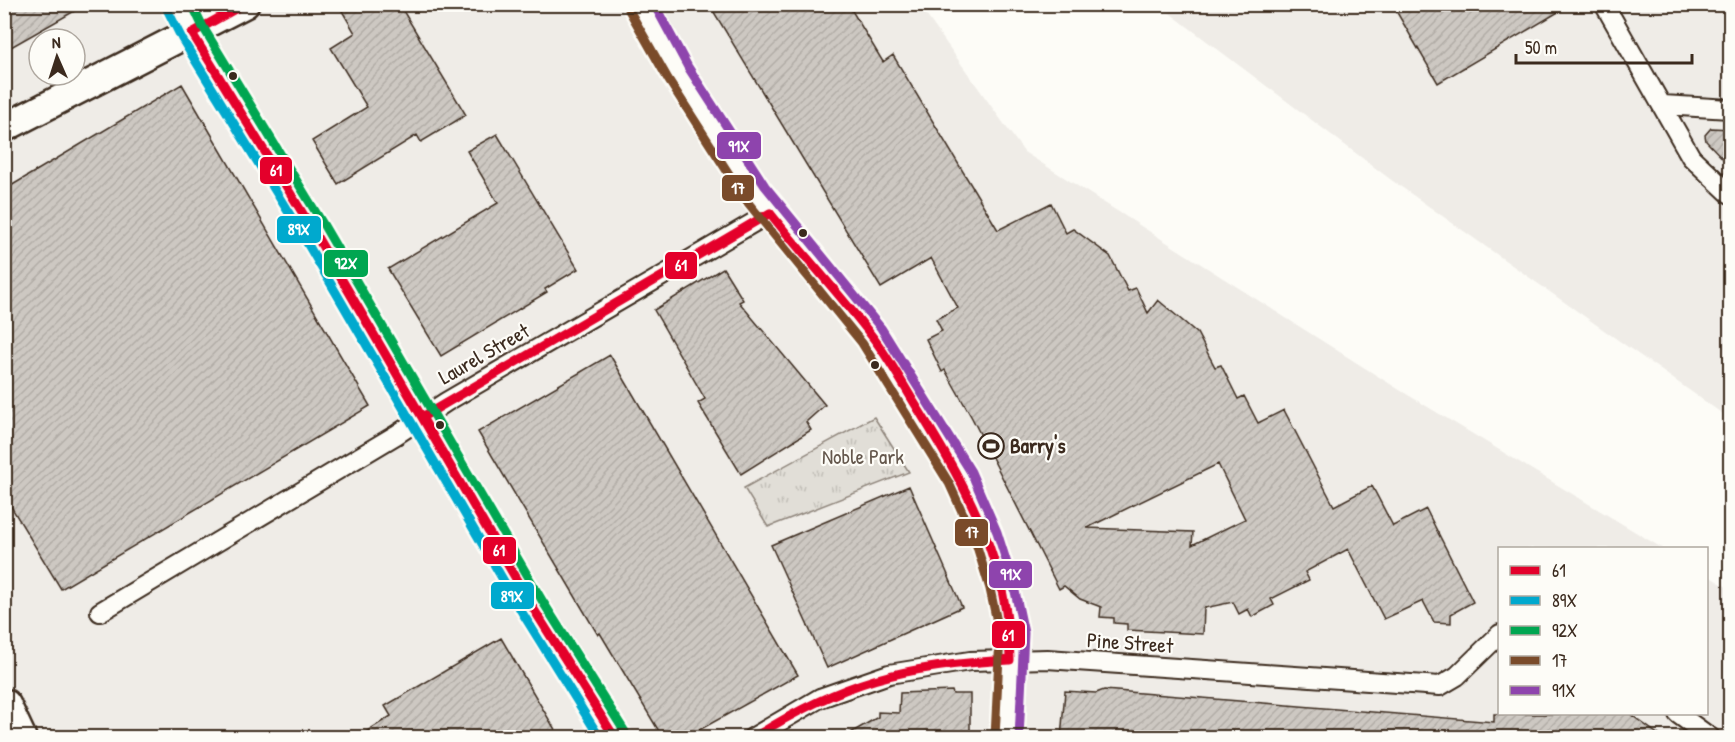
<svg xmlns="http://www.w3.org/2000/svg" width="1735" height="742" font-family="'Patrick Hand',sans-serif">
	<defs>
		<pattern id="grass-tufts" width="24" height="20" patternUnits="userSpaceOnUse" patternTransform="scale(1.5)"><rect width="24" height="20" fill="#e1ded7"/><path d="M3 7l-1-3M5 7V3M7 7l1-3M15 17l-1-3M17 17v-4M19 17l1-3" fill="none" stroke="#c2bfb8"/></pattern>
		<pattern id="building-hatch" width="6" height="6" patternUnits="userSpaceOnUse" patternTransform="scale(1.5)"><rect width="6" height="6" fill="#cdc8c2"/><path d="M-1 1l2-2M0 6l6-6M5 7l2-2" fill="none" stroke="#b1aca6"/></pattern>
	</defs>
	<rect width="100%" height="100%" fill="#fdfcf7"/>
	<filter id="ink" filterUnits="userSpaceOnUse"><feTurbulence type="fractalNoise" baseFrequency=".0167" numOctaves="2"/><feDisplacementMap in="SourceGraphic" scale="12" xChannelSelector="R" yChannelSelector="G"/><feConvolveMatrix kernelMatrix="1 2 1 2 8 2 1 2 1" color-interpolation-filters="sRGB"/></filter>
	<g filter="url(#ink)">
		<!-- built -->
		<path fill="#efece7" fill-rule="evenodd" d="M4 5H919L1024 152 1398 389 1662 548H1500V714H1706L1707 575 1730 589V737H5ZM39 39H75V75H39Z
			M1159 5H1730V419L1390 179Z"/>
		<!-- grass -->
		<path fill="url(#grass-tufts)" stroke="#8e847a" stroke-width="1.5" d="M874 417 909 472 768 527 744 488Z"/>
		<!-- building -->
		<path fill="url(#building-hatch)" stroke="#3b2a1e" stroke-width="1.5" fill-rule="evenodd" d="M4 4H87L4 51Z
			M338 4H399L466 115 421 142 417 135 338 184 312 141 367 107 331 48 355 33Z
			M709 4H848L883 62 893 55 998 230 1051 203 1066 233 1073 229 1110 256 1128 291 1136 288 1148 313 1158 300 1197 333 1215 367 1221 365 1238 399 1244 396 1258 423 1284 410 1334 506 1372 486 1393 526 1426 509 1473 602 1451 614V623L1434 622 1423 601 1384 619 1348 549 1305 572 1309 580 1271 599 1274 605 1252 617 1248 609 1239 614 1233 602 1204 608 1203 634 1127 630V624L1114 623V618L1100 617 1101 607 1080 599 1064 586 1059 589 972 418 945 370 942 372 926 339 942 331 936 319 958 308 931 258 881 288ZM1218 464 1245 519 1192 545 1193 532 1087 528Z
			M1392 4H1572L1438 83Z
			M182 84 370 406 61 589 4 495V190Z
			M1711 128 1731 129V167L1706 141 1705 135Z
			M497 134 578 269 545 289 547 292 441 356 388 269 498 203 467 151Z
			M723 268 743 300 739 302 825 405 806 422 811 430 741 474 698 403 705 399 654 310Z
			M610 355 798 675 685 738H663L600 633 598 635 478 432Z
			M909 486 962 607 827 668 771 545Z
			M501 638 560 738H356L391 716 385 706Z
			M1104 690 1494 722V714H1630L1663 738H1061L1065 691 1096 693Z
			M952 691 953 694H970V738H842L878 717V712L899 713 900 693Z"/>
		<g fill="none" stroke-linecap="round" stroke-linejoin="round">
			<!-- street casing -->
			<g stroke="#3b2a1e" stroke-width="22">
				<path id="street" d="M1604 4 1691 157 1730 194
					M1663 105 1730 109
					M100 612 396 435 446 402 770 213
					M1678 714 1711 738
					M752 738 820 698 889 674 970 661 1047 659 1440 686 1457 676 1500 634"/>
			</g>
			<!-- secondary casing -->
			<g stroke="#3b2a1e" stroke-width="32">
				<path id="secondary" d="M178 4 192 33 313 230 533 608 615 738
					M640 4 678 73 755 193 872 336 960 477 986 536 1002 586 1012 635 1007 738
					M4 128 245 4"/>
			</g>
			<!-- highway casing -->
			<g stroke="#3b2a1e" stroke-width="38">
				<path id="highway" d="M4 706 19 738"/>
			</g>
			<!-- street -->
			<use href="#street" stroke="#fdfcf7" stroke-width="18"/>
			<!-- secondary -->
			<use href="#secondary" stroke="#fdfcf7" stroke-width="27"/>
			<!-- highway -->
			<use href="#highway" stroke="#fdfcf7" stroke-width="33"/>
			<!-- bus-1 casing -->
			<g stroke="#fdfcf7" stroke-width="14">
				<path id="bus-1" d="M244 4 192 33 313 230 533 608 615 738
					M424 416 770 213C803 255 839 293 871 335 890 359 904 387 920 412 969 492 1009 564 1010 660 905 665 842 681 753 738"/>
			</g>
			<!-- bus-2 casing -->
			<g stroke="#fdfcf7" stroke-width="14">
				<path id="bus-2" d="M167 9 182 39 303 236 523 614 600 738"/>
			</g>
			<!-- bus-3 casing -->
			<g stroke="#fdfcf7" stroke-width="14">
				<path id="bus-3" d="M192 4 203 27 323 224 543 602 625 732"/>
			</g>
			<!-- bus-4 casing -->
			<g stroke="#fdfcf7" stroke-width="14">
				<path id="bus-4" d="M629 10 668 79 745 199 862 343 949 483 975 540 990 589 1000 636 995 737"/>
			</g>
			<!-- bus-5 casing -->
			<g stroke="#fdfcf7" stroke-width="14">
				<path id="bus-5" d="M654 4 688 67 765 186 881 328 971 472 997 532 1013 582 1024 633 1019 738"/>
			</g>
			<!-- bus-1 -->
			<use href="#bus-1" stroke="#e4002b" stroke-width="9"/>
			<!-- bus-2 -->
			<use href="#bus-2" stroke="#00a9ce" stroke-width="9"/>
			<!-- bus-3 -->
			<use href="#bus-3" stroke="#00a651" stroke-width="9"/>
			<!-- bus-4 -->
			<use href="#bus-4" stroke="#7a4b2a" stroke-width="9"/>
			<!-- bus-5 -->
			<use href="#bus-5" stroke="#8e44ad" stroke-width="9"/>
		</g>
	</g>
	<!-- icons -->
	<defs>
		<g id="stadium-ring" transform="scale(1.35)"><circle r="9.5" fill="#fdfcf7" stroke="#3b2a1e" stroke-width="1.5"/><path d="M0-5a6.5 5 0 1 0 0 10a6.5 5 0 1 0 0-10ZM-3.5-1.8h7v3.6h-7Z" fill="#3b2a1e"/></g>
	</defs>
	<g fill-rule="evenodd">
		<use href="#stadium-ring" x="991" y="446"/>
	</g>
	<!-- markers -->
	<g fill="#3b2a1e" stroke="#fdfcf7" stroke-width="2">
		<circle cx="233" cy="76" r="5"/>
		<circle cx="803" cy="233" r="5"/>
		<circle cx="875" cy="365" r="5"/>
		<circle cx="440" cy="425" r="5"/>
	</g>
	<g text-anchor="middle" stroke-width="4.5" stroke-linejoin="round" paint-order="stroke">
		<!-- street labels -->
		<g font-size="21" fill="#3b2a1e" stroke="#fdfcf7">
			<text transform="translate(484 354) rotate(-30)" y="7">Laurel Street</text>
			<text transform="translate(1130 643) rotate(4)" y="7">Pine Street</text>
		</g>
		<!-- poi labels -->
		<g font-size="21" font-weight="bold" fill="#3b2a1e" stroke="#fdfcf7" text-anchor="start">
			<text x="1010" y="453">Barry's</text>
		</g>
		<!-- park labels -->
		<g font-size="21" fill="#64574c" stroke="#fdfcf7">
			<text x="863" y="464">Noble Park</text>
		</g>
	</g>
	<g stroke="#fdfcf7" stroke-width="2">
		<rect x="716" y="131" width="46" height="29" rx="6" fill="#8e44ad"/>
		<rect x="259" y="156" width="34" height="29" rx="6" fill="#e4002b"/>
		<rect x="721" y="174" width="34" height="28" rx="6" fill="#7a4b2a"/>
		<rect x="276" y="215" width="46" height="29" rx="6" fill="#00a9ce"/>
		<rect x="323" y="249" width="46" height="29" rx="6" fill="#00a651"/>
		<rect x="664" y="251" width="34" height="29" rx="6" fill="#e4002b"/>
		<rect x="954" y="518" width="35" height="29" rx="6" fill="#7a4b2a"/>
		<rect x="482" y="536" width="35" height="29" rx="6" fill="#e4002b"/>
		<rect x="988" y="560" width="45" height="29" rx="6" fill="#8e44ad"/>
		<rect x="490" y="581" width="45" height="29" rx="6" fill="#00a9ce"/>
		<rect x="991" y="620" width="35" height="29" rx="6" fill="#e4002b"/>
	</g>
	<g font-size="16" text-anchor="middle" font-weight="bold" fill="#fff">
		<text x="739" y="152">91X</text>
		<text x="276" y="176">61</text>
		<text x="738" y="194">17</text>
		<text x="299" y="235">89X</text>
		<text x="346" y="269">92X</text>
		<text x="681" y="271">61</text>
		<text x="972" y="538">17</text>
		<text x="499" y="556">61</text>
		<text x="1011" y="580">91X</text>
		<text x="512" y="602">89X</text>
		<text x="1008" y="641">61</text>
	</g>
	<!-- margin -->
	<rect width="1735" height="742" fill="none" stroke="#fdfcf7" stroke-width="24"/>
	<rect x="12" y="12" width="1711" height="718" fill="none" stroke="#3b2a1e" stroke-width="2" filter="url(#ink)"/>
	<!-- legend -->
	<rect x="1498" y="547" width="210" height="168" fill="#fdfcf7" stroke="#afa8a0" stroke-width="1.5"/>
	<rect x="1510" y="566" width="30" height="9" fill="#e4002b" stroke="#afa8a0" stroke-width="1.5"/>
	<text x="1552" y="577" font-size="18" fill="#3b2a1e">61</text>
	<rect x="1510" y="596" width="30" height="9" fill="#00a9ce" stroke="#afa8a0" stroke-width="1.5"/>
	<text x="1552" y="607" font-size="18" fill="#3b2a1e">89X</text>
	<rect x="1510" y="626" width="30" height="9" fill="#00a651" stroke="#afa8a0" stroke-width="1.5"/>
	<text x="1552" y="637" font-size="18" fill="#3b2a1e">92X</text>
	<rect x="1510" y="656" width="30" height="9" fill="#7a4b2a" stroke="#afa8a0" stroke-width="1.5"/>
	<text x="1552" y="667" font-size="18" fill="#3b2a1e">17</text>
	<rect x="1510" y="686" width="30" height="9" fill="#8e44ad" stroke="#afa8a0" stroke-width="1.5"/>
	<text x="1552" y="697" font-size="18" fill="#3b2a1e">91X</text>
	<!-- north arrow -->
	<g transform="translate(57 57) rotate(357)"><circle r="28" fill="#fdfcf7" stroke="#afa8a0" stroke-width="1.5"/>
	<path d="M0-4.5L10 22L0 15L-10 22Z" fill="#3b2a1e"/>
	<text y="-9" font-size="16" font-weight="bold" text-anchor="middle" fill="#3b2a1e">N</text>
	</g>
	<!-- scale -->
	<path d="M1516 54v9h176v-9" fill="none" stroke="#3b2a1e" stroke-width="3"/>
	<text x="1525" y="54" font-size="18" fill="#3b2a1e" stroke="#fdfcf7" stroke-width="4.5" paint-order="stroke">50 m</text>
</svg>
